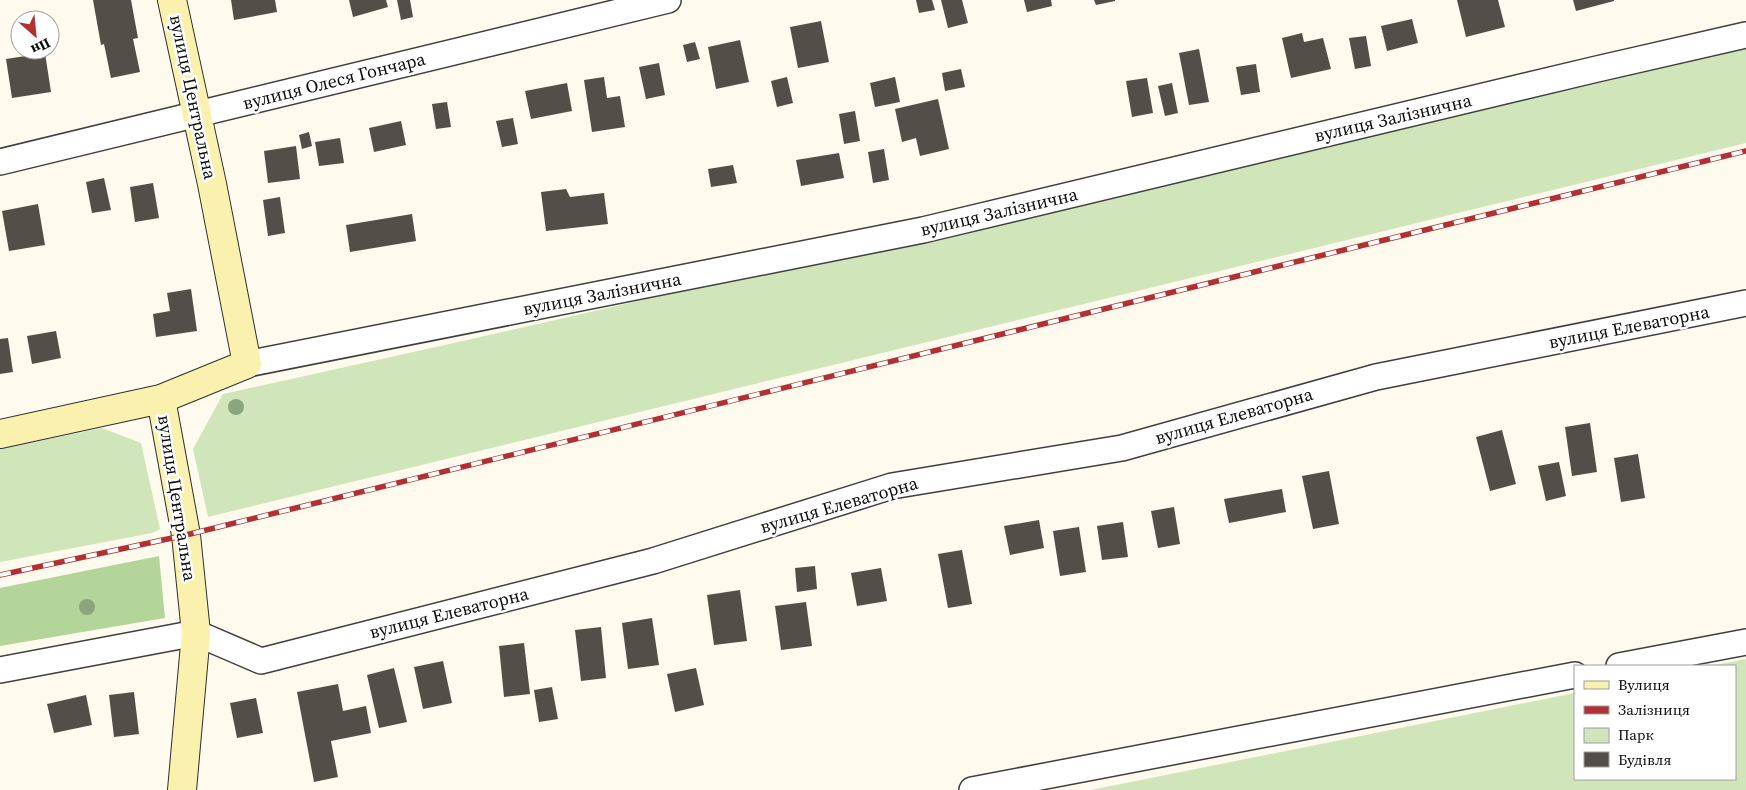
<svg xmlns="http://www.w3.org/2000/svg" width="1746" height="790" font-family="'Source Serif 4',serif">
	<rect width="100%" height="100%" fill="#fefaed"/>
	<!-- green -->
	<path fill="#d0e5b9" d="M1746 48V143L208 517 193 449 223 394 463 341Z
		M102 428 141 443 160 529 152 533 0 562V449Z
		M1746 659V790H1091L1575 693V779H1735V666H1710Z"/>
	<!-- forest -->
	<path fill="#b4d59a" d="M159 556 165 618 0 646V588Z"/>
	<!-- building -->
	<path fill="#544e49" d="M93 0H131L138 38 133 39 140 72 111 78 104 44 101 45Z
		M231 0H275L277 12 234 20Z
		M349 0H386L388 7 353 17Z
		M397 0H410L413 17 401 20Z
		M916 0H932L935 10 919 13Z
		M941 0H962L968 23 948 28Z
		M1024 0H1051L1052 6 1027 12Z
		M1094 0H1115V1L1096 5Z
		M1457 0H1498L1505 27 1466 37Z
		M1573 0H1614V1L1576 11Z
		M1412 19 1418 43 1387 51 1381 26Z
		M821 21 829 62 798 68 790 27Z
		M1302 33 1304 42 1323 38 1331 69 1291 78 1282 38Z
		M1366 36 1371 66 1355 69 1349 38Z
		M740 40 749 82 716 89 708 47Z
		M695 42 700 59 687 62 683 45Z
		M1199 49 1209 102 1189 105 1179 53Z
		M45 53 51 92 12 98 6 59Z
		M659 63 665 95 646 99 639 67Z
		M1256 64 1260 92 1241 95 1236 67Z
		M961 69 965 87 945 91 942 73Z
		M604 77 607 98 620 96 625 127 592 132 584 80Z
		M787 77 793 103 777 107 771 81Z
		M895 77 900 102 875 107 870 83Z
		M1147 78 1153 113 1132 117 1126 81Z
		M567 83 572 111 531 119 525 91Z
		M1172 83 1178 113 1165 116 1158 86Z
		M938 99 949 149 920 156 916 138 902 142 895 109Z
		M447 102 451 127 436 129 432 104Z
		M855 111 860 141 844 144 839 114Z
		M513 118 518 144 502 147 496 121Z
		M401 121 406 145 374 152 369 128Z
		M309 132 312 146 302 149 299 135Z
		M340 138 344 163 319 166 315 142Z
		M296 146 300 179 268 183 264 151Z
		M884 149 889 180 873 183 868 152Z
		M839 153 844 178 801 186 796 160Z
		M733 165 737 183 711 187 708 169Z
		M104 178 111 210 92 213 86 182Z
		M153 183 159 218 135 222 130 187Z
		M566 189 570 197 604 193 608 224 546 231 541 192Z
		M280 197 285 233 268 236 263 200Z
		M38 204 45 245 9 251 2 211Z
		M412 214 416 241 350 252 346 225Z
		M191 289 197 331 156 337 153 314 170 311 167 293Z
		M56 331 61 358 32 364 27 336Z
		M8 338 13 372 0 374V339Z
		M1590 423 1597 472 1572 476 1565 427Z
		M1502 430 1516 484 1490 491 1476 437Z
		M1638 454 1645 498 1621 502 1614 458Z
		M1559 462 1566 496 1546 501 1538 466Z
		M1329 471 1339 524 1313 529 1302 476Z
		M1282 489 1286 512 1229 523 1224 499Z
		M1174 507 1180 544 1158 548 1151 511Z
		M1039 520 1044 548 1010 555 1004 526Z
		M1123 522 1128 557 1102 560 1097 526Z
		M1079 527 1086 572 1060 576 1053 531Z
		M962 550 972 604 948 608 938 554Z
		M815 566 817 589 797 592 795 568Z
		M881 568 887 601 857 606 851 573Z
		M740 590 747 641 714 645 707 595Z
		M806 602 812 646 781 650 775 606Z
		M652 618 659 665 628 669 622 623Z
		M601 627 606 678 581 681 575 630Z
		M524 643 530 694 504 697 499 646Z
		M443 661 452 703 423 709 414 667Z
		M394 668 407 722 379 728 367 675Z
		M696 668 704 705 675 712 667 674Z
		M338 684 343 711 366 706 371 733 331 741 338 777 314 782 297 692Z
		M552 687 558 719 539 722 534 690Z
		M134 692 139 734 114 737 109 695Z
		M86 695 92 725 54 733 47 704Z
		M256 698 263 733 237 738 230 703Z"/>
	<g fill="none" stroke-linecap="round" stroke-linejoin="round">
		<!-- street casing -->
		<g stroke="#3f3f3f" stroke-width="28">
			<path id="street" d="M0 162 668 0
				M247 364 923 230 1597 69 1746 35
				M1619 666 1746 642
				M0 670 196 633 261 661 653 561 892 486 1122 448 1376 377 1746 303
				M972 790 1575 675"/>
		</g>
		<!-- secondary casing -->
		<g stroke="#2e2e2e" stroke-width="30">
			<path id="secondary" d="M161 399 186 535 196 633 182 790
				M0 434 161 399 247 364 212 184 172 0"/>
		</g>
		<!-- street -->
		<use href="#street" stroke="#fff" stroke-width="25"/>
		<!-- secondary -->
		<use href="#secondary" stroke="#f9f1ad" stroke-width="28"/>
		<!-- rail casing -->
		<g stroke="#b22f34" stroke-width="5.5">
			<path id="rail" d="M0 575 186 535 1746 151"/>
		</g>
		<!-- rail -->
		<use href="#rail" stroke="#fff" stroke-width="4" stroke-dasharray="11" stroke-linecap="butt"/>
	</g>
	<!-- trees -->
	<g fill="#8ca57d">
		<circle cx="236" cy="407" r="8"/>
		<circle cx="87" cy="607" r="8"/>
	</g>
	<g text-anchor="middle" stroke-width="5" stroke-linejoin="round" paint-order="stroke">
		<!-- street labels -->
		<g font-size="18" fill="#0c0c0c" stroke="#fff">
			<text transform="translate(334 81) rotate(-14)" y="6">вулиця Олеся Гончара</text>
			<text transform="translate(193 97) rotate(78)" y="6">вулиця Центральна</text>
			<text transform="translate(1393 118) rotate(-13)" y="6">вулиця Залізнична</text>
			<text transform="translate(999 212) rotate(-13)" y="6">вулиця Залізнична</text>
			<text transform="translate(602 294) rotate(-11)" y="6">вулиця Залізнична</text>
			<text transform="translate(1629 327) rotate(-11)" y="6">вулиця Елеваторна</text>
			<text transform="translate(1234 416) rotate(-16)" y="6">вулиця Елеваторна</text>
			<text transform="translate(177 498) rotate(81)" y="6">вулиця Центральна</text>
			<text transform="translate(839 505) rotate(-16)" y="6">вулиця Елеваторна</text>
			<text transform="translate(449 613) rotate(-14)" y="6">вулиця Елеваторна</text>
		</g>
	</g>
	<!-- legend -->
	<rect x="1574" y="665" width="162" height="115" fill="#ffffff" stroke="#9e9e9e"/>
	<rect x="1584" y="681" width="25" height="8" fill="#f9f1ad" stroke="#9e9e9e"/>
	<text x="1618" y="690" font-size="15" fill="#0c0c0c">Вулиця</text>
	<rect x="1584" y="706" width="25" height="8" fill="#b22f34" stroke="#9e9e9e"/>
	<text x="1618" y="715" font-size="15" fill="#0c0c0c">Залізниця</text>
	<rect x="1584" y="728" width="25" height="15" fill="#d0e5b9" stroke="#9e9e9e"/>
	<text x="1618" y="740" font-size="15" fill="#0c0c0c">Парк</text>
	<rect x="1584" y="752" width="25" height="15" fill="#544e49" stroke="#9e9e9e"/>
	<text x="1618" y="765" font-size="15" fill="#0c0c0c">Будівля</text>
	<!-- north arrow -->
	<g transform="translate(35 35) rotate(153)"><circle r="24" fill="#ffffff" stroke="#9e9e9e"/>
	<path d="M0-4L9 19L0 12L-9 19Z" fill="#b22f34"/>
	<text y="-8" font-size="14" font-weight="bold" text-anchor="middle" fill="#0c0c0c">Пн</text>
	</g>
</svg>
